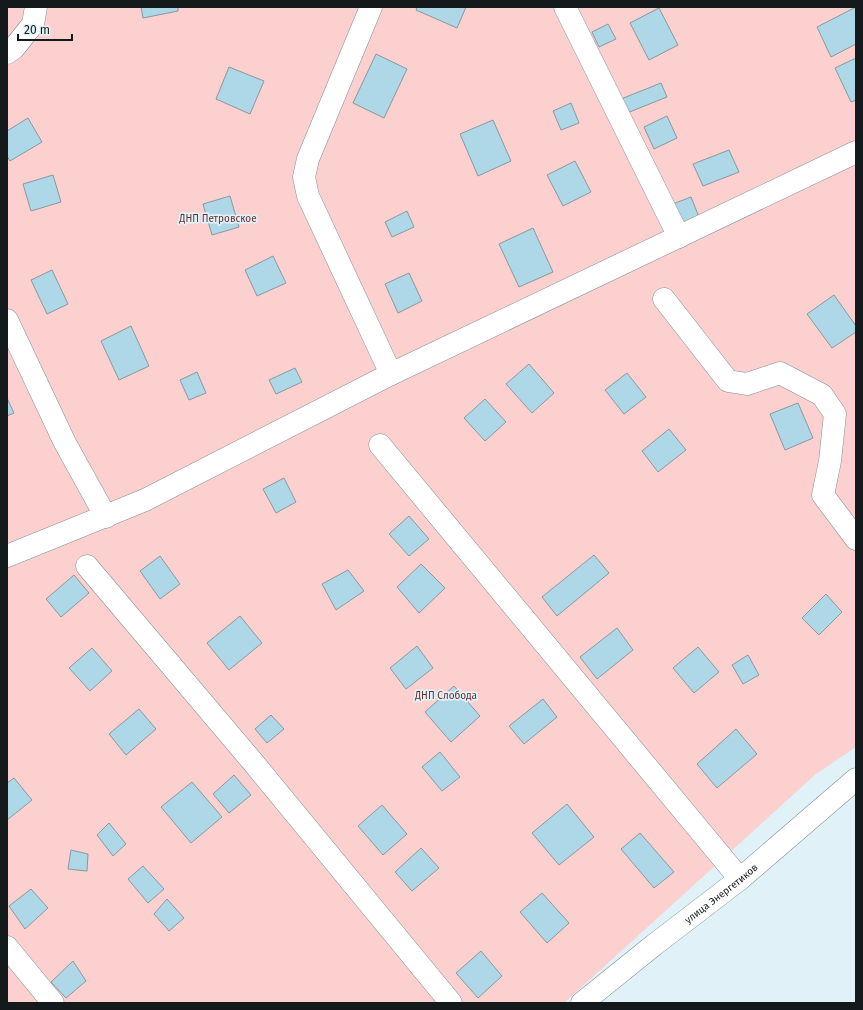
<svg xmlns="http://www.w3.org/2000/svg" width="863" height="1010" font-family="'Fira Sans',sans-serif">
	<rect width="100%" height="100%" fill="#e1f1f8"/>
	<!-- green -->
	<path fill="#fbd0ce" d="M7 7H856V145L7 554Z
		M856 158V747L816 774 564 1003H7V564Z"/>
	<!-- building -->
	<path fill="#aed7e8" stroke="#89989f" d="M141 7H178V11L143 18Z
		M417 7H466L457 28 416 10Z
		M856 7V44L831 57 817 27Z
		M659 8 678 45 649 60 630 23Z
		M608 24 616 39 599 47 592 32Z
		M376 54 407 69 384 118 353 103Z
		M856 58V100L851 102 835 68Z
		M229 67 264 81 250 114 216 99Z
		M661 83 667 97 627 113 621 99Z
		M571 103 579 123 561 130 553 111Z
		M667 116 677 138 654 149 644 127Z
		M28 118 42 142 10 161 7 156V131Z
		M493 120 511 161 478 176 460 134Z
		M729 150 739 172 703 186 693 164Z
		M575 161 591 192 563 206 547 175Z
		M53 175 61 202 31 211 23 184Z
		M230 196 239 227 212 235 203 204Z
		M691 197 699 217 681 224 673 204Z
		M407 211 414 227 392 237 385 222Z
		M533 228 553 272 519 287 499 244Z
		M273 256 286 283 257 296 245 270Z
		M52 270 68 304 47 314 31 280Z
		M409 273 422 301 398 313 385 284Z
		M834 295 856 326V332L832 348 807 314Z
		M131 326 149 366 119 380 101 341Z
		M529 364 554 393 532 413 506 384Z
		M295 368 302 382 276 394 269 380Z
		M197 372 206 393 189 400 180 380Z
		M627 373 646 397 624 414 605 390Z
		M7 398 14 413 7 416Z
		M485 399 506 422 485 441 464 418Z
		M798 403 813 438 785 450 770 414Z
		M669 429 686 450 658 472 642 451Z
		M284 478 296 502 276 513 263 489Z
		M409 516 429 539 409 556 389 534Z
		M594 555 609 573 557 616 542 597Z
		M160 556 180 584 160 599 140 571Z
		M421 564 445 588 419 613 397 587Z
		M348 570 364 591 336 610 322 584Z
		M74 575 89 593 61 617 46 599Z
		M826 594 842 612 819 635 802 618Z
		M240 616 262 643 229 670 207 643Z
		M617 628 633 650 597 679 580 657Z
		M417 646 433 668 406 689 390 668Z
		M698 647 719 672 694 693 673 668Z
		M92 648 112 671 90 691 69 668Z
		M748 655 759 675 743 684 732 665Z
		M454 686 480 716 451 742 425 712Z
		M543 699 557 717 524 744 509 726Z
		M139 709 156 729 126 755 109 734Z
		M271 715 284 729 267 743 255 729Z
		M736 729 757 754 717 788 697 764Z
		M440 752 460 777 442 791 422 767Z
		M234 775 251 795 229 813 213 794Z
		M14 778 32 800 7 820V783Z
		M192 782 222 817 191 843 161 807Z
		M567 804 594 837 559 865 532 833Z
		M382 805 407 834 383 855 358 826Z
		M109 823 126 844 113 856 97 835Z
		M640 833 674 872 654 888 621 849Z
		M421 848 439 868 412 891 395 872Z
		M71 850 88 854 87 871 68 869Z
		M143 866 164 889 148 903 128 879Z
		M31 889 48 908 25 929 9 906Z
		M542 893 569 923 547 943 520 912Z
		M167 899 184 918 169 931 154 914Z
		M481 951 502 976 478 998 456 973Z
		M73 961 86 981 66 998 51 982Z"/>
	<g fill="none" stroke-linecap="round" stroke-linejoin="round">
		<!-- minor casing -->
		<g stroke="#808f95" stroke-width="23">
			<g id="minor">
				<path d="M371 7 308 159 304 177 308 196 391 374"/>
				<path d="M565 7 679 237"/>
				<path d="M7 53 14 48 33 24 36 7"/>
				<path d="M664 299 728 381 747 384 780 373 822 395 835 414 830 461 823 495 856 539"/>
				<path d="M7 320 65 443 106 517"/>
				<path d="M380 445 740 879"/>
				<path d="M7 556 145 500 391 374 856 152"/>
				<path d="M87 566 252 761 451 1003"/>
				<path d="M7 947 53 1003"/>
				<path id="s1" d="M582 1003 654 945 740 879 856 779"/>
			</g>
		</g>
		<!-- minor -->
		<use href="#minor" stroke="#fff" stroke-width="22"/>
	</g>
	<g text-anchor="middle" stroke-width="3.5" stroke-linejoin="round" paint-order="stroke">
		<!-- park labels -->
		<g font-size="10" fill="#67302f" stroke="#e1f1f8">
			<text x="218" y="222">ДНП Петровское</text>
			<text x="446" y="699">ДНП Слобода</text>
		</g>
		<!-- street labels -->
		<g font-size="10" fill="#141a1c" stroke="#e1f1f8">
			<text dy="4" stroke="none"><textPath href="#s1" startOffset="177">улица Энергетиков</textPath></text>
		</g>
	</g>
	<!-- border -->
	<rect width="863" height="1010" fill="none" stroke="#141a1c" stroke-width="16"/>
	<!-- scale -->
	<path d="M18 34v6h54v-6" fill="none" stroke="#141a1c" stroke-width="2"/>
	<text x="24" y="34" font-size="12" fill="#141a1c" stroke="#e1f1f8" stroke-width="3" paint-order="stroke">20 m</text>
</svg>
